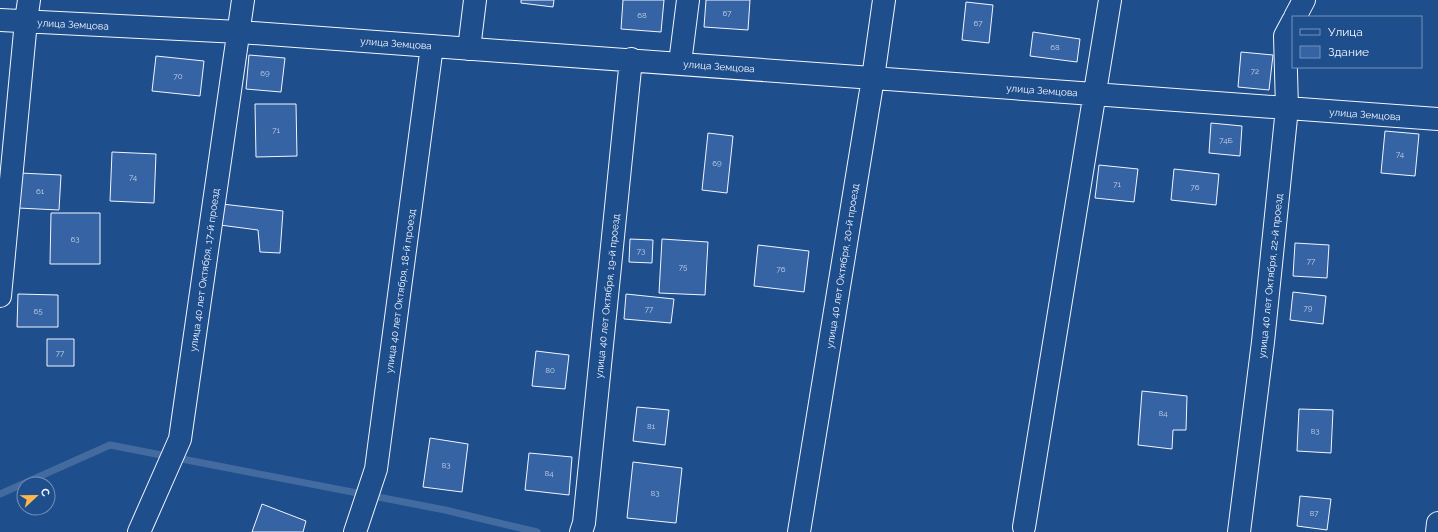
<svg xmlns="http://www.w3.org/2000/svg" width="1438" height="532" font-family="Raleway,sans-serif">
	<rect width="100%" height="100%" fill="#1f4e8c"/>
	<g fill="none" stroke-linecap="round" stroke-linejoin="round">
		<!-- stream -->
		<path stroke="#446ba0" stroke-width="7" d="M0 494 110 445 445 510 537 532"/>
	</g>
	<!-- building -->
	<path fill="#3563a3" stroke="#f2f6ff" d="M521 0H554L553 7 521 3Z
		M623 0H664L661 32 621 29Z
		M706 0H750L748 30 704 27Z
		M966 2 993 5 989 43 962 40Z
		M1033 32 1080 39 1077 62 1030 56Z
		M1241 52 1273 55 1269 90 1238 87Z
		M249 55 285 58 281 92 246 89Z
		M156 56 204 61 200 96 152 91Z
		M255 104H296L297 156 256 157Z
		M1211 123 1242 126 1240 156 1209 153Z
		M1385 131 1419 134 1415 176 1381 173Z
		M708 133 733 136 727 193 702 190Z
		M112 152 156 154 154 203 110 201Z
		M1099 165 1138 169 1134 202 1095 198Z
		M1174 169 1219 174 1216 205 1171 200Z
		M20 173 61 175 59 210 18 208Z
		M222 204 283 211 280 253 260 252 258 230 220 225Z
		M51 213H100V264H50Z
		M630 239 653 240 652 263 629 262Z
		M662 239 708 242 705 295 659 293Z
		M1295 243 1329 245 1327 278 1293 276Z
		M758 245 809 251 804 292 754 286Z
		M1293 292 1326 296 1323 324 1290 320Z
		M18 294 58 295V327H17Z
		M626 294 674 299 671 323 624 319Z
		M47 339H74V366H47Z
		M536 351 569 355 565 389 532 386Z
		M1142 391 1187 396 1186 430H1173L1172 449 1138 445Z
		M637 407 669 410 665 445 633 441Z
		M1299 409 1333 410 1331 453 1297 451Z
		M430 438 468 444 462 492 423 487Z
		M529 453 572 457 569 495 525 490Z
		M633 462 682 468 676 523 627 518Z
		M1300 496 1331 499 1327 530 1297 526Z
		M262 504 306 521 303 532H252Z"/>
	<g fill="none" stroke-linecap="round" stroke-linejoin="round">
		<!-- minor casing -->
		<g stroke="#f2f6ff" stroke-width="24">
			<path id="minor" d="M1295 17 1304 0
				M0 20 239 32 1438 119
				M469 49 475 0
				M680 63 688 0
				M0 296 26 21 29 0
				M1024 527 1110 0
				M139 532 180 439 243 0
				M355 532 376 469 432 46
				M581 532 584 523 631 59
				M799 532 873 78 884 0
				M1239 532 1263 342 1287 108 1285 36 1293 21
				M1437 532 1438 523"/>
		</g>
		<!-- minor -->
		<use href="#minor" stroke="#1f4e8c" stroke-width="22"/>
	</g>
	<g text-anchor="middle" stroke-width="3" stroke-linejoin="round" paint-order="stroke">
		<!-- number labels -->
		<g font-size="8" fill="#c3d1e8">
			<text x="727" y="16">67</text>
			<text x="642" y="18">68</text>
			<text x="978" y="26">67</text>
			<text x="1055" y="50">68</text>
			<text x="1255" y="74">72</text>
			<text x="265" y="76">69</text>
			<text x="178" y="79">70</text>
			<text x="276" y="133">71</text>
			<text x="1226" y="143">74Б</text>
			<text x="1400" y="157">74</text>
			<text x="717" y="166">69</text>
			<text x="133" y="180">74</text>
			<text x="1117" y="187">71</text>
			<text x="1195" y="190">76</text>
			<text x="40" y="194">61</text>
			<text x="75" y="242">63</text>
			<text x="641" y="254">73</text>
			<text x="1311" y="264">77</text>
			<text x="683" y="270">75</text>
			<text x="781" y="272">76</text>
			<text x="1308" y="311">79</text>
			<text x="649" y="312">77</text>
			<text x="38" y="314">65</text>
			<text x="60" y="356">77</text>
			<text x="550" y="373">80</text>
			<text x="1163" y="416">84</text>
			<text x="651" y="429">81</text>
			<text x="1315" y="434">83</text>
			<text x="446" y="468">83</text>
			<text x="549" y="476">84</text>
			<text x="655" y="496">83</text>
			<text x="1314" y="516">87</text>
		</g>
		<!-- street labels -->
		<g font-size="10" fill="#f2f6ff" stroke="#1f4e8c">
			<text transform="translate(73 24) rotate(3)" y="4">улица Земцова</text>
			<text transform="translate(396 43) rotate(4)" y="4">улица Земцова</text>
			<text transform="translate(719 66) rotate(4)" y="4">улица Земцова</text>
			<text transform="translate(1042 90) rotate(4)" y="4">улица Земцова</text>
			<text transform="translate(1365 114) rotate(4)" y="4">улица Земцова</text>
			<text transform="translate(842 266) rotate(-81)" y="4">улица 40 лет Октября, 20-й проезд</text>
			<text transform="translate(204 270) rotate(-82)" y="4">улица 40 лет Октября, 17-й проезд</text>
			<text transform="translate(1270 276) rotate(-84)" y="4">улица 40 лет Октября, 22-й проезд</text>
			<text transform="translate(400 291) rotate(-82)" y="4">улица 40 лет Октября, 18-й проезд</text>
			<text transform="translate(607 296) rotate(-84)" y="4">улица 40 лет Октября, 19-й проезд</text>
		</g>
	</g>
	<!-- legend -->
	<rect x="1292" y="16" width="130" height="52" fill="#1f4e8c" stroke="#7391ba"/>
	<rect x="1300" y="29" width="20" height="6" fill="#1f4e8c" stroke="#7391ba"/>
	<text x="1328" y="36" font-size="12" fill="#f2f6ff">Улица</text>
	<rect x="1300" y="46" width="20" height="12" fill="#3563a3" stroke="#7391ba"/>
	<text x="1328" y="56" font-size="12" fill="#f2f6ff">Здание</text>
	<!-- north arrow -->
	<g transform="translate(36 496) rotate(68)"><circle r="19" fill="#1f4e8c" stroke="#7391ba"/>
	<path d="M0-3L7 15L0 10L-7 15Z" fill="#ffb74d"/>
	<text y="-6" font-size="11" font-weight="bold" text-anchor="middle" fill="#f2f6ff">С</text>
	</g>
</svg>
